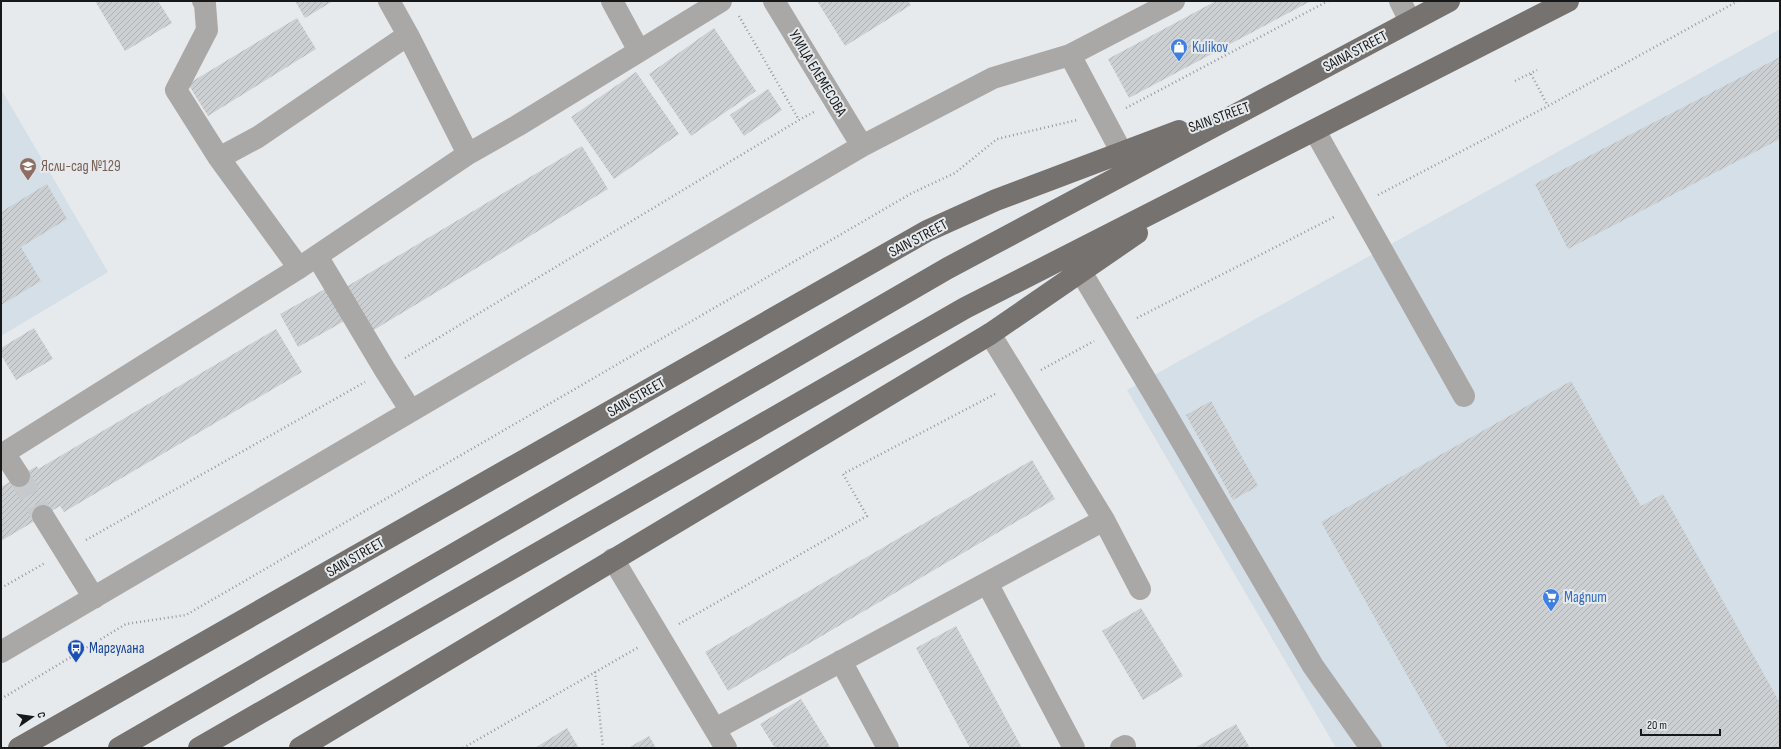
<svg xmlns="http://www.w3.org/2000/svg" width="1781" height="749" font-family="'Sofia Sans Condensed',sans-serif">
	<defs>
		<pattern id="building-hatch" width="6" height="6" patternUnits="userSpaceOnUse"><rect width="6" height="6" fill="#ccd0d3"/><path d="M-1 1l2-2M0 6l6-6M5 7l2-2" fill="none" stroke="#aeb2b5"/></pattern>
	</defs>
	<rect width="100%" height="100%" fill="#e6eaed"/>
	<!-- built -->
	<path fill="#d5dfe7" d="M1780 29V748H1336L1127 390Z
		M1 89 108 272 1 336Z"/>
	<!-- building -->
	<path fill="url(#building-hatch)" d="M95 1H158L172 23 125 51Z
		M295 1H333L305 18Z
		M817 1H908L911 5 845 46Z
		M1216 1H1311L1129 98 1108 59Z
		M297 18 316 49 208 116 188 84Z
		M714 28 756 91 691 136 649 74Z
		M1780 57V139L1568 249 1535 184Z
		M636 72 679 134 614 179 571 117Z
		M768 89 782 110 744 136 730 115Z
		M582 146 608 189 372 331 346 287Z
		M47 184 67 219 21 247 41 281 1 305V212Z
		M332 285 350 318 298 347 280 314Z
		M34 328 53 359 16 380 1 355V348Z
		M276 329 302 372 64 512 60 506 1 541V487L37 466 38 469Z
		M1571 381 1641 506 1663 494 1780 703V748H1448L1321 522Z
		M1211 401 1258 486 1233 500 1186 415Z
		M1032 460 1055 499 728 691 705 652Z
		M1141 608 1183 676 1143 700 1102 631Z
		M956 626 1022 748H970L916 648Z
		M801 699 831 748H775L760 724Z
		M1236 724 1250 748H1195Z
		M567 728 579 748H535Z
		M649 736 656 748H628Z"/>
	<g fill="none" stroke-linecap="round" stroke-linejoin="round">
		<!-- minor-tunnel -->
		<path stroke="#c7cacd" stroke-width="22" stroke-dasharray="22 11" stroke-linecap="butt" d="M19 476 43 516"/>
		<!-- path -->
		<path stroke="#979a9c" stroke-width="2.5" stroke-dasharray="1 3" stroke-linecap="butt" d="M739 16 799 120
			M1531 74 1548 106
			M1515 81 1537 70
			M1126 108 1328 1
			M1378 195 1548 106 1738 1
			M1137 318 1336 216
			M405 358 799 120 814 112
			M1041 370 1094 341
			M86 540 365 382
			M1 588 45 563
			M679 624 867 516 843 474 997 393
			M595 672 603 748
			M1 699 126 624 186 615 912 193 955 173 997 139 1077 120
			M463 748 639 647"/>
		<!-- minor -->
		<path stroke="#aaa8a7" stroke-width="22" d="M203 1 205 4 207 30 176 90 219 158 258 137 408 35 389 1
			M612 1 639 51
			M774 1 862 146
			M1400 1 1410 21
			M408 35 468 154
			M1070 55 1122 153
			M1315 131 1464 396
			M219 158 299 268
			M317 256 385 370 411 411
			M1081 272 1157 399 1313 666 1371 748
			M990 334 1104 520 1140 589
			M4 453 19 476
			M1 455 299 268 468 154 517 126 721 1
			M43 516 94 598
			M613 559 726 748
			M987 583 1074 748
			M1 652 862 146 993 78 1070 55 1174 1
			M841 661 888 748
			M715 729 1104 520
			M1121 748 1125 746"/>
		<!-- major -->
		<path stroke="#757270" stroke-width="22" d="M19 748 927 231 996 200 1179 131
			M119 748 948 268 1449 1
			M199 748 965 308 1568 1
			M300 748 990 334 1137 233"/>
	</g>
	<!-- icons -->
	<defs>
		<g id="shop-pin" transform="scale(0.9)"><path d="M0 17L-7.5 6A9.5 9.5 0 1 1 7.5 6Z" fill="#3f7fe0" stroke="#e6eaed"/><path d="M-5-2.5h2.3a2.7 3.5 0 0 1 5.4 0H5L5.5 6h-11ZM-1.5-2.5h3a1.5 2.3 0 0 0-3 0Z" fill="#fff"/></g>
		<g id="school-pin" transform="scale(0.9)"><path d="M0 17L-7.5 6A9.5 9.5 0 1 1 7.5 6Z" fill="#8d6e63" stroke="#e6eaed"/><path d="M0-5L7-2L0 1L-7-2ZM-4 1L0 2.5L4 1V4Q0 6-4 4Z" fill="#fff"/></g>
		<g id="supermarket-pin" transform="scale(0.9)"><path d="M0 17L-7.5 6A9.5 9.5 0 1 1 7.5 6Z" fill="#3f7fe0" stroke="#e6eaed"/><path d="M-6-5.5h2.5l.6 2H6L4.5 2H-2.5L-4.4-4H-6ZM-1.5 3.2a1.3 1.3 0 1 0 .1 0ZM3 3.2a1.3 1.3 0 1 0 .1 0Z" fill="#fff"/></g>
		<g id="bus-pin" transform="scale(0.9)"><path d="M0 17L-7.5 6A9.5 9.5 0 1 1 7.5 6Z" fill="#1a4fb4" stroke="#e6eaed"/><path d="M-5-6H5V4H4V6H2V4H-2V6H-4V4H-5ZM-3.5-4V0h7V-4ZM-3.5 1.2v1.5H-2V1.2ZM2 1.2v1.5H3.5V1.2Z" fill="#fff"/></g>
	</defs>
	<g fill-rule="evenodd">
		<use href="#shop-pin" x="1179" y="47"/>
		<use href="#school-pin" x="28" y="166"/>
		<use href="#supermarket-pin" x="1551" y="597"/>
		<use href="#bus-pin" x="76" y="648"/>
	</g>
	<g text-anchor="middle" stroke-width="4" stroke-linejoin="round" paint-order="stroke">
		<!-- shop labels -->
		<g font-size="15" fill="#366cbe" stroke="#e6eaed" text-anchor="start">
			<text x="1192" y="52">Kulikov</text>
			<text x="1564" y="602">Magnum</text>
		</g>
		<!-- street labels -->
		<g font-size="15" fill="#171819" stroke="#e6eaed">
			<text transform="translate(1355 51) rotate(-28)" y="5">SAINA STREET</text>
			<text transform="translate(818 73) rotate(59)" y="5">УЛИЦА ЕЛЕМЕСОВА</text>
			<text transform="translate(1219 117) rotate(-20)" y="5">SAIN STREET</text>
			<text transform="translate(918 238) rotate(-28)" y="5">SAIN STREET</text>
			<text transform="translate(636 397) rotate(-30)" y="5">SAIN STREET</text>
			<text transform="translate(355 557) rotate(-30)" y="5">SAIN STREET</text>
		</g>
		<!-- education labels -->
		<g font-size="15" fill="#785e54" stroke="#e6eaed" text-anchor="start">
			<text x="41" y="171">Ясли-сад №129</text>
		</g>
		<!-- transit labels -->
		<g font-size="15" fill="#164399" stroke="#e6eaed" text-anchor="start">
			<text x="89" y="653">Маргулана</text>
		</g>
	</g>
	<!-- border -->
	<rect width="1781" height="749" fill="none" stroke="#171819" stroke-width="4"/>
	<!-- north arrow -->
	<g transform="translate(32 717) rotate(77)" stroke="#e6eaed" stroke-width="3" paint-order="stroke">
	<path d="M0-3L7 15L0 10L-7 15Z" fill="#171819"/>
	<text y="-6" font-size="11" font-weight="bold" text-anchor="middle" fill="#171819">С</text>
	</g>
	<!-- scale -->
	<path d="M1641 729v6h79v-6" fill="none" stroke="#171819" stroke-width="2"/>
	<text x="1647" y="729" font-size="12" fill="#171819" stroke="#e6eaed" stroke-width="3" paint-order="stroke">20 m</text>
</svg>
